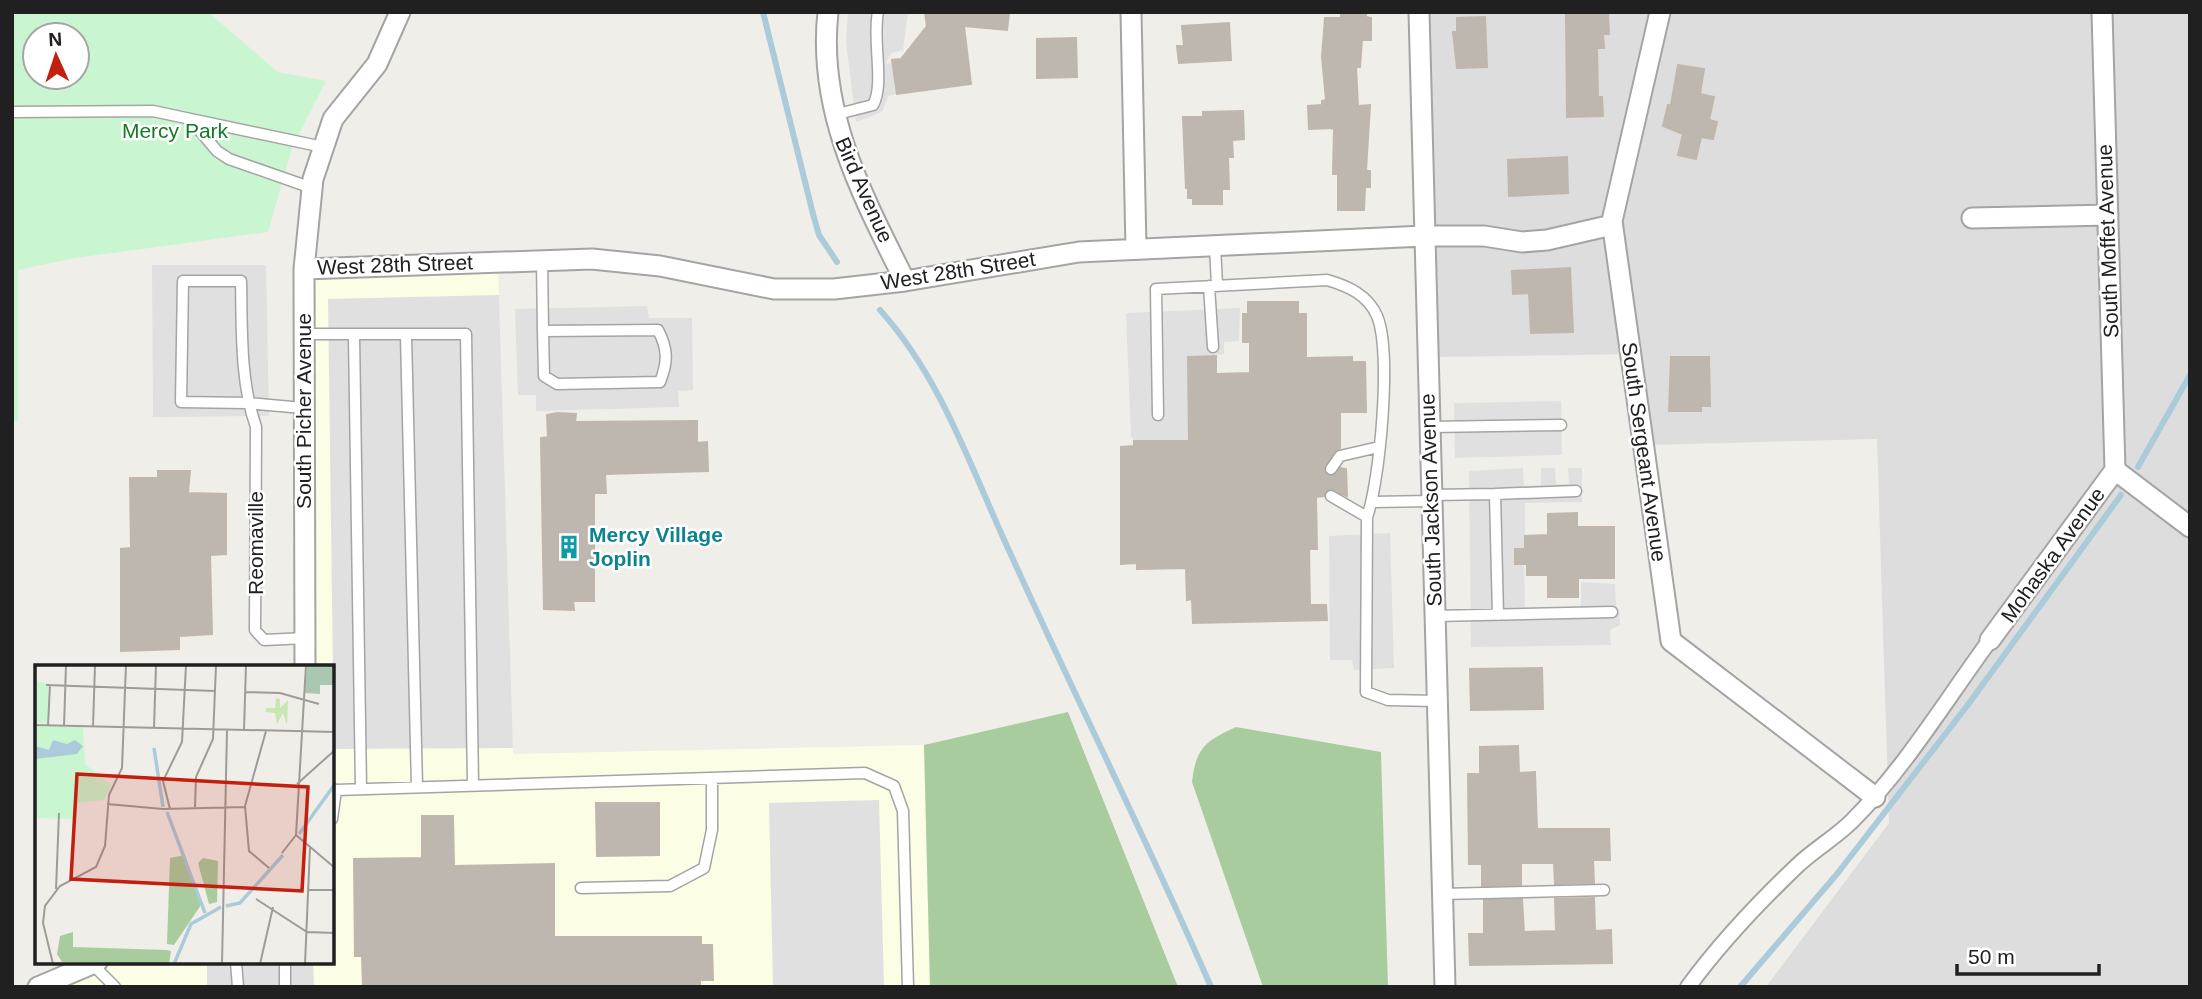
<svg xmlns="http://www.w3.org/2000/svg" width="2202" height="999" font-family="Arial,sans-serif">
	<rect width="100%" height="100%" fill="#f0eee8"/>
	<!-- residential -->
	<path fill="#dedddd" d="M1428 12H2190V987H1766L1889 823 1877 439 1650 445 1636 354 1434 357Z"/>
	<!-- education -->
	<path fill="#fbfde4" d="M498 262 513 754 924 745 930 987H38L97 962H332V666H305L304 269Z"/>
	<!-- forest -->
	<path fill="#a9cc9f" d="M1068 712 1178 987H930L924 745Z
		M1236 727 1381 752 1388 987H1263L1192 782C1196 747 1206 741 1236 727Z"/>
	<!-- park -->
	<path fill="#c9f6d0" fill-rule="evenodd" d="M12 12H208L278 72 326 81 292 148 268 232 75 258 18 270V421H12ZM35 35H77V77H35Z"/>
	<!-- parking -->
	<path fill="#e0e0e0" d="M848 12H908L903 50 891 53 886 63 893 64 897 94 888 96 882 112 856 122 846 42Z
		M152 265H266L269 416 153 417Z
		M499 295 513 748 334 749 328 299Z
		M647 306 649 318H692L693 390 678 391 679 407 536 411V395H518L515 309Z
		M1240 308 1239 341 1224 342V354L1188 357 1189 446 1163 447V441H1134L1131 436 1126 313Z
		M1561 401 1562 455 1455 458 1454 403Z
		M1523 468 1524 486 1541 485V468H1555L1556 484H1569L1568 468H1582V502L1525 503V549L1515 550V563L1524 564 1525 608 1581 607V582L1615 584 1616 609H1619L1620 625 1610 630 1611 645 1471 647 1469 471Z
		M1390 533 1394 668 1354 670 1352 660H1330L1329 536Z
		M879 800 884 987H773L769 803Z
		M207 962H313L314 987H207Z"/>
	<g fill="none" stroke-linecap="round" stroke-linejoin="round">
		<!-- stream -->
		<path stroke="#abcbda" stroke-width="6" d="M763 12 813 214 819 235 837 262
			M880 310C943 380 972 472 1012 557 1077 701 1148 842 1211 987
			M2138 467 2190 375
			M1740 987 1837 874 1967 706 2121 495"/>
	</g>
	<!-- building -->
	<path fill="#bdb7b0" stroke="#c1b6ab" stroke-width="2" d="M925 12 1009 13 1007 30 964 26 971 84 897 94 892 60 901 59 927 26Z
		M1341 12H1366V17L1371 18V40H1362L1360 67H1356L1358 106 1370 105 1366 171H1370V187H1365L1364 210H1338V174H1333L1334 128 1309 129 1308 106 1322 105V101L1326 100 1322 57 1325 18H1341Z
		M1566 12H1608L1609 34H1603L1604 48H1597L1598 97H1602L1603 116 1567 117Z
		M1485 17 1487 67 1457 68 1453 32H1457V18Z
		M1229 23 1231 60 1179 63 1177 46H1184L1182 26Z
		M1076 38 1077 77 1037 78V39Z
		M1678 65 1704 69 1700 94 1714 97 1709 120 1717 122 1713 139 1701 137 1696 159 1678 155 1683 134 1663 126 1668 105H1671Z
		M1243 111 1244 139 1232 140 1233 157H1228L1229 189H1222V204H1193V198H1188V188H1186L1183 117H1203V112Z
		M1567 157 1568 193 1509 196 1508 160Z
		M1570 268 1573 332 1531 333 1529 293 1513 294 1512 271Z
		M1248 302H1298V314H1306V358L1352 357V362H1365L1366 412H1340V448L1334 452 1324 468 1325 473 1331 476 1340 468 1346 469 1347 496 1330 489 1324 496 1316 497 1317 549H1309L1310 605H1326L1327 620 1193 623 1192 599 1187 600 1186 568 1137 569V563L1121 564V447L1134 446V441H1189L1188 357 1216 356V374L1250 373V342H1243V314H1248Z
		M1671 357H1709L1710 406H1701V411H1669Z
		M557 413 576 414 575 422 697 421V443L707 442 708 471 605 474 606 493H594V601H573L574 610 544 609 541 438 548 437 547 415Z
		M158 471H190L188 493 226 494V554L210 555 212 634 179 636V649L121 651V549L131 548 130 478H158Z
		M1577 513V527H1614V578H1578V597H1548V575H1527V564H1515V549H1525V536L1548 535V514Z
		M1542 668 1543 709 1471 710 1470 669Z
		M1518 746 1519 773 1535 772 1537 829H1609L1610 860H1593L1594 883 1555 884 1554 863H1521V885L1482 886V864H1469L1468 774H1480V747Z
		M596 803H659V855L597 856Z
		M422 816H453L454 866 554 864V937H701V945H712L713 980H700V987H363L362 956H355L354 859 422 858Z
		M1594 898 1595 931 1611 930 1612 963 1470 965 1469 934H1484V900L1522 899 1524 932 1556 931 1555 899Z"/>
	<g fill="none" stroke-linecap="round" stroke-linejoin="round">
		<!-- service casing -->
		<g stroke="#a4a4a4" stroke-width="13">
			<path id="service" d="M12 112 153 111 323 147
				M834 115 873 105C885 84 872 40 878 12
				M190 119 217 151 229 159 312 188
				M1215 246 1217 285
				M542 260 543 331
				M1209 286 1213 347
				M658 330C668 349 668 362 660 382L557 384 544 376 543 331Z
				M304 334H466L473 785
				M354 336 361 789
				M406 336 417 787
				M303 408 247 403 181 402 183 281H241C242 330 240 381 256 427L255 630 264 640 306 638
				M1158 415 1156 289 1327 280C1348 286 1368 295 1377 316 1392 351 1380 481 1367 517L1366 692 1388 700 1437 701
				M1430 427 1561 425
				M1331 469 1340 456 1379 447
				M1495 494 1576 491
				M1431 495 1495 494 1498 615
				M1331 496 1367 517
				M1373 502 1431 501
				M1434 616 1612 612
				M336 790 865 773 894 786 903 811 908 987
				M332 819 336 790 333 789
				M581 888 670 886 704 868 712 830V778
				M1442 894 1604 890
				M236 962 238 987
				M285 962V987
				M92 964 115 987"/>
		</g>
		<!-- pedestrian casing -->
		<g stroke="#a4a4a4" stroke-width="18">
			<path id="pedestrian" d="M1688 987C1721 942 1758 903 1798 865 1815 849 1836 837 1852 821 1905 768 1946 700 1990 640"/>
		</g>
		<!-- minor casing -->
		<g stroke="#a4a4a4" stroke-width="23">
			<path id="minor" d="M828 12C817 111 862 195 905 281
				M1131 12 1136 249
				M1419 12 1445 987
				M1660 12 1612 221 1671 641 1875 797
				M2102 12 2115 470
				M1972 218 2108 215
				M304 269 592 259 660 266 774 289H834L905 281 1079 252 1424 236H1484L1522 242 1547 240 1612 225
				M2115 470 2190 527
				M1990 640 2115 470
				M305 666 304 269 313 179 333 119 377 64 400 12
				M38 987 97 962"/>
		</g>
		<!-- service -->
		<use href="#service" stroke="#fff" stroke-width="10"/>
		<!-- pedestrian -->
		<use href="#pedestrian" stroke="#fff" stroke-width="14"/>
		<!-- minor -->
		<use href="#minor" stroke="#fff" stroke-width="19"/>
	</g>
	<!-- icons -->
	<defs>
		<g id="building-bare" transform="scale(1.89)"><path d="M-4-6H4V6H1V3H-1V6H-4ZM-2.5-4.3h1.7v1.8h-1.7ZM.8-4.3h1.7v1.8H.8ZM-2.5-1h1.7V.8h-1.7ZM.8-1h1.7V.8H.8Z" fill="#0f9aa8" stroke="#fff" stroke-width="2.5" paint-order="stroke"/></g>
	</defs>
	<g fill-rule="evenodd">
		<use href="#building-bare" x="569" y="547"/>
	</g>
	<g text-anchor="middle" stroke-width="5" stroke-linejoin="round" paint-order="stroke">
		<!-- park labels -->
		<g font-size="21" fill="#147925" stroke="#fff">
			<text x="175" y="138">Mercy Park</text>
		</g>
		<!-- street labels -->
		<g font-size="21" fill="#202020" stroke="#fff">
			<text transform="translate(864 190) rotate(66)" y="7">Bird Avenue</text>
			<text transform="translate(2108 241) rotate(-92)" y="7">South Moffet Avenue</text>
			<text transform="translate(395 265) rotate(-2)" y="7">West 28th Street</text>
			<text transform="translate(958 271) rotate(-9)" y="7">West 28th Street</text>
			<text transform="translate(304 411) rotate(-90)" y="7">South Picher Avenue</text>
			<text transform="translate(1644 452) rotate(82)" y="7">South Sergeant Avenue</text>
			<text transform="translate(1431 500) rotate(-92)" y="7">South Jackson Avenue</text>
			<text transform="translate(256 543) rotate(-90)" y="7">Reomaville</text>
			<text transform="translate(2053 555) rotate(-54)" y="7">Mohaska Avenue</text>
		</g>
		<!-- culture labels -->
		<g font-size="21" font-weight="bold" fill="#0d838f" stroke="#fff" text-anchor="start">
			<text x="589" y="542">Mercy Village<tspan x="589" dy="24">Joplin</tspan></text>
		</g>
	</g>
	<!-- overview -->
	<g transform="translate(35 665)">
		<rect width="299" height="299" fill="#f0eee8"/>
		<path d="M241 33 245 34V43L253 35 252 60 248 48 242 59 240 48 231 47V43H240Z" fill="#c7e6b2"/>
		<path d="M150 190 166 240 139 280 132 279 135 193ZM168 193 183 196 182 237 174 239 163 198ZM38 267V282L132 285 136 286 134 299 27 297 22 289 25 271Z" fill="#a9cc9f"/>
		<path d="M272 0H299V20H285V29L270 28Z" fill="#aac7b1"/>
		<path d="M0 4 3 17 14 18 13 58 0 57ZM0 60 48 62 50 99 76 120 69 135 42 138 41 154 0 153Z" fill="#c9f6d0"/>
		<path d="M18 75 32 79 40 75 48 81 42 89 0 94V81L14 85Z" fill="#abcbda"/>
		<path fill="none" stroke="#abcbda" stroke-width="3.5" d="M119 83 128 142M132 147 170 248M264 169 300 119M191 241 205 238 248 190M139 299 156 259 186 242"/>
		<path fill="none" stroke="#9d9c98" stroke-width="2" d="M11 20 180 26M210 27 245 28 284 39M0 60 300 67M13 61 15 20M29 61 31 0M58 62 60 0M119 63 121 0M209 65 211 0M231 66 210 141 214 186 234 203M262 119 300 85M72 139 128 144 210 142M160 142 161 112 178 74 181 0M135 144 128 116 147 77 151 0M261 170 271 0M261 170 300 203M247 188 261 170M21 224 24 148M273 225H300M221 234 272 267 300 268M18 299 8 258 10 241 25 221 61 202 70 181 74 130 87 103 91 0M187 299 192 65M225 299 238 242M270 299 275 182"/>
		<path fill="#c21f0f" fill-opacity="0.15" stroke="#c21f0f" stroke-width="3.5" d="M42 109 273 122 267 226 36 214Z"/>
		<rect width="299" height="299" fill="none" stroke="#202020" stroke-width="3.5"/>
	</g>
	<!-- border -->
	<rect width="2202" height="999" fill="none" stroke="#202020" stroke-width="28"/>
	<!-- north arrow -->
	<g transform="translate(56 56) rotate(357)"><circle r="33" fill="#ffffff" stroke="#a6a6a6" stroke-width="2"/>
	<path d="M0-5L12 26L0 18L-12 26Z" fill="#c21f0f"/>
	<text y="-10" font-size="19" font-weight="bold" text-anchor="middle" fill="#202020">N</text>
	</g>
	<!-- scale -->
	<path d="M1957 964v10h142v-10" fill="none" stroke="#202020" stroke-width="3.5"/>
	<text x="1968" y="964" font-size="21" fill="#202020" stroke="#ffffff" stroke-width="5" paint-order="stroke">50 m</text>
</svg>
